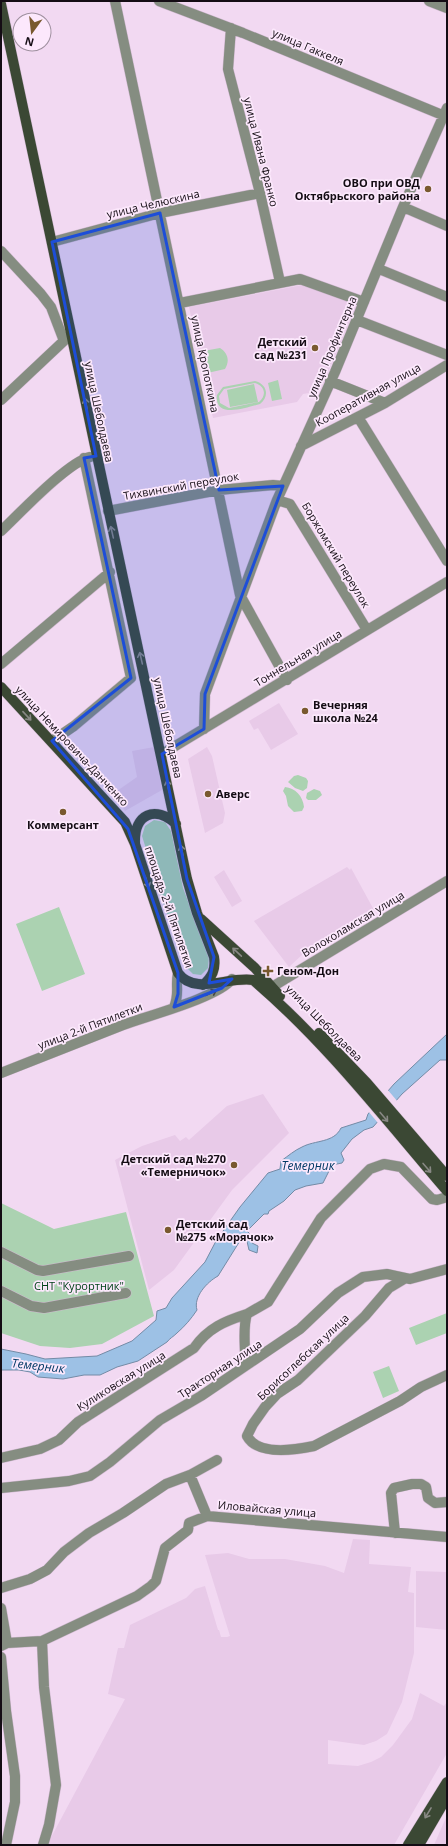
<svg xmlns="http://www.w3.org/2000/svg" width="448" height="1846" font-family="'Open Sans',sans-serif">
	<rect width="100%" height="100%" fill="#f2d9f2"/>
	<!-- built -->
	<path fill="#e8cae8" d="M302 285 358 302 320 391 303 394 297 402 213 418 189 307Z
		M279 703 298 734 271 750 258 728 254 730 249 721Z
		M154 747 162 790 125 811 114 793 137 777 132 751Z
		M207 747 212 756 225 813 223 823 205 833 188 759Z
		M347 867 350 870 351 868 374 910 304 953 289 967 254 921Z
		M224 870 242 901 232 907 214 877Z
		M263 1094 289 1133 232 1190 174 1270 149 1290 115 1160 142 1146 175 1135 180 1141 186 1137 189 1140 227 1106Z
		M353 1539 370 1540 369 1564 411 1567 408 1592 414 1593V1653L402 1702 387 1734 376 1741 364 1745 328 1740V1764L358 1766 371 1762 381 1757 393 1745 412 1719 420 1693 444 1706 447 1702V1753L394 1845H47L125 1699 108 1694 118 1648H124L130 1625 186 1598 195 1589 205 1586 218 1630H219L221 1637H227L230 1636 205 1555 228 1553 249 1559H285L325 1566 344 1573Z
		M416 1571 447 1572V1630L416 1627Z
		M447 1816V1845H434L444 1822Z"/>
	<!-- green -->
	<path fill="#abd2b1" fill-rule="evenodd" d="M220 348C228 353 230 361 225 369L203 374 198 352Z
		M278 380 282 399 272 401 268 383Z
		M255 381C267 384 270 396 260 404 248 407 214 420 217 395L223 387ZM255 383C265 386 267 395 259 402L229 408 220 403 219 396 224 389Z
		M254 384 258 402 230 407 227 390Z
		M298 775 306 778 308 781 307 788 303 791 295 788 288 782 294 776Z
		M285 787C295 788 303 796 304 807L302 811 294 812 288 806 286 796 283 791Z
		M314 789 320 791 322 795 316 800H308L306 798 307 793Z
		M154 820 165 822 171 831 183 888 209 957 208 968 201 975 193 974 186 967 160 894 142 836 145 826Z
		M59 907 85 974 42 991 16 924Z
		M1 1203 54 1229 126 1212 154 1316 102 1344 70 1348 40 1346 1 1333Z
		M447 1313V1333L416 1345 409 1328Z
		M389 1366 399 1391 383 1398 373 1372Z"/>
	<!-- water -->
	<path fill="#9dc1e5" stroke="#748ba6" d="M447 1034V1060H440L402 1094 373 1127 364 1130 352 1139 341 1153 344 1160 342 1163 332 1165 323 1183 306 1186 295 1190 284 1201 269 1211 268 1214H264L247 1231 252 1236V1243L258 1246 257 1253 249 1250 246 1237 243 1236 218 1276C207 1282 193 1297 197 1310 191 1319 185 1326 177 1333 173 1337 170 1338 167 1342L138 1361 117 1367 100 1375H84L63 1379 38 1377 30 1372 19 1370H1V1349L26 1354 45 1359 97 1356 132 1341 156 1320 157 1311 166 1308 172 1298 205 1262 216 1241 240 1207 268 1173 280 1169 281 1161C288 1156 295 1150 302 1147 315 1140 334 1143 341 1128L366 1120 368 1114 394 1084Z"/>
	<!-- pier -->
	<path fill="#f2d9f2" d="M387 1089 398 1102 378 1123 368 1111Z"/>
	<g fill="none" stroke-linecap="round" stroke-linejoin="round">
		<!-- minor casing -->
		<g stroke="#ceb8ce" stroke-width="11">
			<path id="minor" d="M115 1 240 595 287 680
				M159 1 243 33 447 117
				M429 1 447 8
				M231 28 228 69 260 193 280 282
				M403 207 447 226
				M52 242 160 213 260 193
				M1 251 41 294 51 307 64 341
				M379 269 447 297
				M180 303 300 279 364 302
				M357 320 447 355
				M330 381 385 403
				M1 400 68 337
				M358 417 447 561
				M301 446 385 403 447 365
				M277 500 290 504 367 630
				M108 511 219 490 273 485 283 486
				M1 531C20 513 68 462 90 457
				M1 664 110 572
				M204 729 205 694 277 500 335 372 403 207 447 108
				M52 741 74 726 131 678 84 458
				M162 754 447 582
				M272 987 447 881
				M174 1007C180 994 175 986 178 973
				M1 1073C42 1057 83 1041 123 1025 147 1016 219 997 232 979
				M1 1252 37 1270 43 1271 129 1256
				M404 1279 389 1288 365 1316 298 1380 277 1394 265 1407 253 1424 247 1436C258 1456 295 1450 314 1446L400 1401 421 1387 447 1375
				M1 1291 31 1306 44 1308 126 1293
				M245 1366C246 1348 242 1329 247 1314L268 1302 321 1218 370 1169 384 1164 401 1167 432 1199 437 1200 447 1197
				M1 1458 40 1449 59 1440 78 1422 194 1348C208 1328 225 1321 247 1314
				M190 1475 207 1516
				M1 1488 69 1481 90 1476 110 1462 160 1420 201 1396 300 1329 338 1293 363 1277 387 1274 410 1279 447 1269
				M395 1533 391 1493 394 1488 412 1484H421L426 1487 428 1498 435 1503 447 1502
				M1 1588 30 1579 47 1570 64 1552 89 1533 123 1513 166 1484 190 1475 217 1460
				M1 1608 7 1643
				M1 1646 7 1643 42 1641
				M1 1657 6 1711 15 1776V1802L6 1845
				M43 1845 49 1825 56 1785 44 1687 42 1641 137 1596 151 1586 156 1581 165 1548 188 1530 189 1523 207 1516 447 1537"/>
		</g>
		<!-- major casing -->
		<g stroke="#ceb8ce" stroke-width="11">
			<path id="major" d="M1 4 187 879 197 913 214 957C216 970 212 977 203 985
				M1 687 125 822 135 844 178 973C195 996 228 976 253 980 326 1042 385 1119 447 1191
				M135 843C134 814 155 805 176 824
				M201 919 255 968 280 996
				M319 1033 367 1083 447 1176
				M408 1845 447 1782
				M419 1845 447 1797"/>
		</g>
		<!-- minor -->
		<use href="#minor" stroke="#858d81" stroke-width="10"/>
		<!-- major -->
		<use href="#major" stroke="#3b4834" stroke-width="10"/>
	</g>
	<!-- one-way arrows -->
	<defs><path id="oneway-shaft" d="M-6 0H5M1.5-3L5.5 0L1.5 3" fill="none" stroke-width="1.6" stroke-linecap="round" stroke-linejoin="round"/></defs>
	<g stroke="#888884">
		<use href="#oneway-shaft" transform="translate(86 404) rotate(-102)"/>
		<use href="#oneway-shaft" transform="translate(112 532) rotate(-103)"/>
		<use href="#oneway-shaft" transform="translate(141 658) rotate(-103)"/>
		<use href="#oneway-shaft" transform="translate(27 716) rotate(47)"/>
		<use href="#oneway-shaft" transform="translate(168 786) rotate(-101)"/>
		<use href="#oneway-shaft" transform="translate(182 851) rotate(-102)"/>
		<use href="#oneway-shaft" transform="translate(147 882) rotate(72)"/>
		<use href="#oneway-shaft" transform="translate(237 952) rotate(-137)"/>
		<use href="#oneway-shaft" transform="translate(384 1117) rotate(50)"/>
		<use href="#oneway-shaft" transform="translate(427 1168) rotate(49)"/>
		<use href="#oneway-shaft" transform="translate(428 1813) rotate(121)"/>
	</g>
	<use stroke="#474645" href="#oneway-shaft" transform="translate(211 993) rotate(-25)"/>
	<!-- marked area -->
	<path fill="#1d4ed8" fill-opacity="0.2" stroke="#1d4ed8" stroke-width="3" stroke-linejoin="round" d="M160 213 219 490 283 486 205 694 204 729 162 754 187 879 214 957 209 983 232 979 222 988 174 1007 178 994V973L128 829 52 741 131 678 84 458 96 456 52 242Z"/>
	<!-- markers -->
	<g fill="#79592f" stroke="#fce8fc" stroke-width="1.5">
		<circle cx="428" cy="189" r="4"/>
		<circle cx="315" cy="348" r="4"/>
		<circle cx="305" cy="711" r="4"/>
		<circle cx="208" cy="794" r="4"/>
		<circle cx="63" cy="812" r="4"/>
		<path d="M266 965h4v4h4v4h-4v4h-4v-4h-4v-4h4z"/>
		<circle cx="234" cy="1165" r="4"/>
		<circle cx="168" cy="1230" r="4"/>
	</g>
	<g text-anchor="middle" stroke-width="3.5" stroke-linejoin="round" paint-order="stroke">
		<!-- street labels -->
		<g font-size="11" fill="#140c14" stroke="#fce8fc">
			<text transform="translate(308 47) rotate(23)" y="4">улица Гаккеля</text>
			<text transform="translate(261 152) rotate(76)" y="4">улица Ивана Франко</text>
			<text transform="translate(153 204) rotate(-13)" y="4">улица Челюскина</text>
			<text transform="translate(332 347) rotate(-67)" y="4">улица Профинтерна</text>
			<text transform="translate(205 364) rotate(78)" y="4">улица Кропоткина</text>
			<text transform="translate(368 395) rotate(-29)" y="4">Кооперативная улица</text>
			<text transform="translate(99 412) rotate(78)" y="4">улица Шеболдаева</text>
			<text transform="translate(181 486) rotate(-10)" y="4">Тихвинский переулок</text>
			<text transform="translate(336 555) rotate(59)" y="4">Боржомский переулок</text>
			<text transform="translate(298 658) rotate(-31)" y="4">Тоннельная улица</text>
			<text transform="translate(168 728) rotate(78)" y="4">улица Шеболдаева</text>
			<text transform="translate(72 746) rotate(47)" y="4">улица Немировича-Данченко</text>
			<text transform="translate(169 907) rotate(71)" y="4">площадь 2-й Пятилетки</text>
			<text transform="translate(353 924) rotate(-31)" y="4">Волоколамская улица</text>
			<text transform="translate(324 1023) rotate(45)" y="4">улица Шеболдаева</text>
			<text transform="translate(90 1026) rotate(-21)" y="4">улица 2-й Пятилетки</text>
			<text transform="translate(303 1357) rotate(-43)" y="4">Борисоглебская улица</text>
			<text transform="translate(220 1369) rotate(-33)" y="4">Тракторная улица</text>
			<text transform="translate(121 1381) rotate(-32)" y="4">Куликовская улица</text>
			<text transform="translate(267 1509) rotate(5)" y="4">Иловайская улица</text>
		</g>
		<!-- poi labels -->
		<g font-size="11" font-weight="bold" fill="#140c14" stroke="#fce8fc" text-anchor="start">
			<text x="420" y="187" text-anchor="end">ОВО при ОВД<tspan x="420" dy="13">Октябрьского района</tspan></text>
			<text x="307" y="346" text-anchor="end">Детский<tspan x="307" dy="13">сад №231</tspan></text>
			<text x="313" y="709">Вечерняя<tspan x="313" dy="13">школа №24</tspan></text>
			<text x="216" y="798">Аверс</text>
			<text x="63" y="829" text-anchor="middle">Коммерсант</text>
			<text x="277" y="975">Геном-Дон</text>
			<text x="226" y="1163" text-anchor="end">Детский сад №270<tspan x="226" dy="13">«Темерничок»</tspan></text>
			<text x="176" y="1228">Детский сад<tspan x="176" dy="13">№275 «Морячок»</tspan></text>
		</g>
		<!-- park labels -->
		<g font-size="11" fill="#004318" stroke="#fce8fc">
			<text x="79" y="1290">СНТ "Курортник"</text>
		</g>
		<!-- water labels -->
		<g font-size="12" font-style="italic" fill="#003965" stroke="#fce8fc">
			<text x="308" y="1170">Темерник</text>
			<text transform="translate(38 1366) rotate(6)" y="4">Темерник</text>
		</g>
	</g>
	<!-- border -->
	<rect width="448" height="1846" fill="none" stroke="#140c14" stroke-width="4"/>
	<!-- north arrow -->
	<g transform="translate(32 32) rotate(195)"><circle r="19" fill="#fce8fc" stroke="#9f909f"/>
	<path d="M0-3L7 15L0 10L-7 15Z" fill="#79592f"/>
	<text y="-6" font-size="11" font-weight="bold" text-anchor="middle" fill="#140c14">N</text>
	</g>
</svg>
